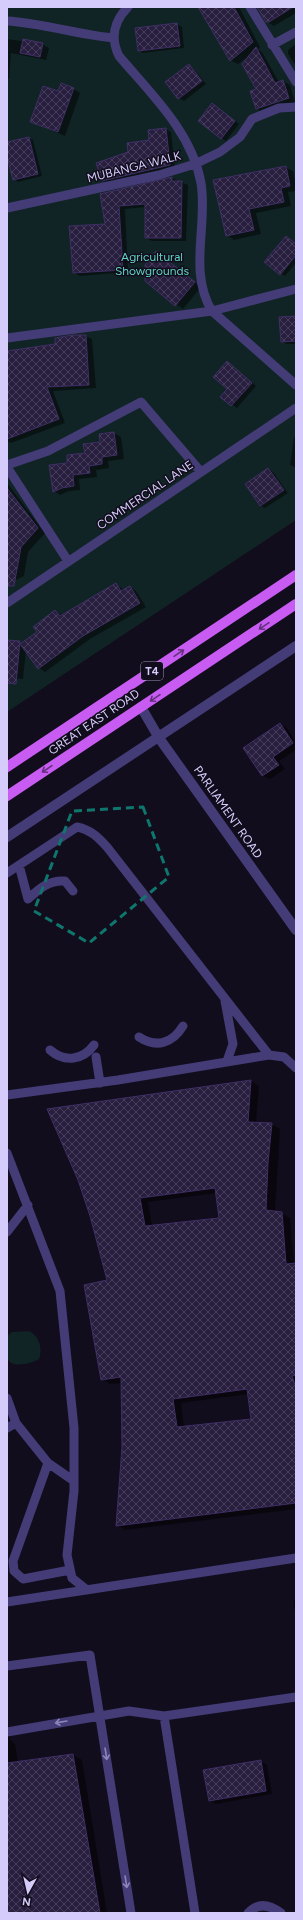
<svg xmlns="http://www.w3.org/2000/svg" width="303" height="1920" font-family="Figtree,sans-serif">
	<defs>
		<pattern id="building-cross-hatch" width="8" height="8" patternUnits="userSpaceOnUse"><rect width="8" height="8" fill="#281f3f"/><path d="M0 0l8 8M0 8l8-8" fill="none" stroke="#463e5c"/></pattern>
	</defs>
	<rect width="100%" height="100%" fill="#110d1c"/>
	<!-- green -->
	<path fill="#112425" d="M7 7H296V520L7 712Z
		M29 1331C39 1336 43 1348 39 1359 34 1362 29 1363 24 1364 2 1367 7 1352 7 1336L12 1332Z"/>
	<!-- shadow -->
	<path fill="#0007" fill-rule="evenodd" d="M200 7H239L260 47 258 49 262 52 279 82 283 81 290 85 295 102 264 113 257 109 251 92 257 90 250 55 238 64 230 60Z
		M258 7H296V13L274 26 267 22Z
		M177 24 182 27 184 48 143 53 139 50Z
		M7 39 42 44 49 48 46 60 11 53 9 79H7Z
		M296 44V66L288 54V50Z
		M189 65 193 68 206 84 184 101 179 98 167 82Z
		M74 89 80 93 65 136 31 122Z
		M217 107 239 124 226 141 221 138Z
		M166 129 171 132 175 168 108 183 103 181 129 153 150 141Z
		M28 138 33 140 42 176 18 182 14 179 7 153V143Z
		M285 167 293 171 296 185V191L288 192 291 206 256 213 261 234 234 240 227 235 215 181Z
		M172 178 188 185 186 241H152L146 238V207L125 209 128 272 80 276 74 273 107 224 101 195Z
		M286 237 296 244V263L285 276 281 274Z
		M157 253 201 287 183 309 146 281Z
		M296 317V344H287L282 342Z
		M86 336 92 339 96 388 53 391 65 423 11 443 7 441V352L56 345Z
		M227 362 256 386 237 408 221 396 228 389Z
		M114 433 121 437 124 459 108 461 109 468 96 470 97 477 79 479 80 490 69 491 60 495 54 491 69 464Z
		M294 437H296V468L290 465Z
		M269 469 273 472 288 493 265 508 261 506 246 484Z
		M7 483 45 533 28 552 24 576 7 584Z
		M116 584 124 590 130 587 136 591 146 607 90 639 45 672 39 668 26 651 23 679 7 678V641L22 644 38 632 55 611 62 615Z
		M280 724 287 728 296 742V750L279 761 285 769 270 779 263 776 245 748Z
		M251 1081 259 1086 256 1123 271 1124 280 1129 275 1212 281 1213 290 1218 294 1264H296V1509L125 1530 117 1525 123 1447 122 1383 110 1384 102 1379 108 1281 91 1216 79 1179 49 1110ZM217 1193 220 1219 152 1226 148 1202ZM249 1394 252 1420 184 1427 181 1403Z
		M296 1600V1618L293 1601Z
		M7 1728 12 1731 9 1739 15 1744 18 1762 73 1755 82 1760 107 1913H7Z
		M260 1761 267 1765 272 1794 216 1804 209 1800Z"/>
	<!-- building -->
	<path fill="url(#building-cross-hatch)" stroke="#3f2e65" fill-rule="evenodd" d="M198 7H234L253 42 230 61Z
		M257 7H293L269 22H266Z
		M177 23 180 46 138 51 135 28Z
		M23 39 43 43 40 57 20 53Z
		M256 47 275 83 283 80 289 98 256 109 250 91 256 89 242 64Z
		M189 64 202 81 178 99 165 82Z
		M61 83 74 88 58 132 30 122 43 86 58 91Z
		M212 103 235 121 221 139 198 121Z
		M166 128 170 165 102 181 96 163 128 152 127 143 149 140 148 130Z
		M29 137 38 174 13 180 7 157V142Z
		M286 166 290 186 281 188 284 202 249 209 254 230 226 236 213 180Z
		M172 177V181H182L181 238H145V204L119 206 123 270 73 273 69 226 105 224 100 194Z
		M286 236 296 244V255L280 275 264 262Z
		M156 251 195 282 175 306 145 281V265Z
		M296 316V341L281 342 279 317Z
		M73 335H86L89 385 47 387 59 419 7 439V351L55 344V338Z
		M227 361 252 383 231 406 220 397 227 389 213 377Z
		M114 432 117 455 102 457V464L89 466 90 473 73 475 74 486 62 488 53 492 49 465 67 463V455L85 453 83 444 100 442 99 434Z
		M268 468 284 490 260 506 245 484Z
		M7 488 38 528 21 547 14 586H7Z
		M116 583 121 591 130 586 140 603 83 636 38 669 20 644 37 632 33 627 55 610 60 616Z
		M7 640 20 641 16 684 7 683Z
		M280 723 293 743 273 757 279 765 262 776 243 748Z
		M251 1080 248 1122 272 1123 268 1163 266 1210 282 1212 286 1264 296 1263V1375L292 1376 296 1388V1503L116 1526 122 1447 121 1377 101 1380 84 1285 107 1280 90 1216 78 1180 47 1109ZM215 1188 219 1218 145 1226 140 1198ZM247 1389 251 1419 177 1427 173 1399Z
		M73 1754 100 1913H7V1763Z
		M261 1760 266 1791 209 1801 203 1770Z"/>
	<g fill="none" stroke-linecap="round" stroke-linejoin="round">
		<!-- service -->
		<path stroke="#443c77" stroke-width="9" d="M128 7C114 21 110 38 119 56 151 94 192 132 201 183 208 225 188 272 212 311L296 385
			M250 7 296 82
			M7 21C43 23 78 35 114 38
			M272 45 296 32
			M7 208 159 175 195 164 220 152 240 137 252 119 279 108 296 107
			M7 338 212 311 296 289
			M7 465 48 451 141 402 201 472
			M7 467 68 561
			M7 603 296 408
			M19 865 28 899C40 888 49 880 65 881L73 891
			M7 873 77 827C91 830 98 837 107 847L269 1055
			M225 1001 233 1044 227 1061
			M139 1037C156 1048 172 1044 183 1026
			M50 1050C65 1063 83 1060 94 1045
			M96 1057 100 1083
			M7 1095 118 1080 269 1055 284 1057 296 1068
			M7 1153 60 1291 74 1428V1491L67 1555 72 1578 87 1590
			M7 1232 28 1205
			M7 1398 16 1423 48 1463 74 1481
			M7 1428 16 1423
			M48 1463 13 1561 14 1571 23 1579 70 1570
			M7 1602 296 1558
			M7 1666 90 1655 131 1913
			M164 1716 195 1913
			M7 1732 129 1711 164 1716 296 1697
			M248 1913C258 1902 270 1905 281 1913"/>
		<!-- minor -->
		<path stroke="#443c77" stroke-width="10" d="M141 707 159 738 296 930
			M7 837 296 646"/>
		<!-- primary -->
		<path stroke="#c85cf2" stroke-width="10" d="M7 767 296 575
			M7 796 296 604"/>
	</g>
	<!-- one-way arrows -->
	<defs><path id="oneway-shaft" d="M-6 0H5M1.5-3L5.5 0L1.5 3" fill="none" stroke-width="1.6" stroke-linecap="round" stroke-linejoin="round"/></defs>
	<g stroke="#63317c">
		<use href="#oneway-shaft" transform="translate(264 626) rotate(146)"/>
		<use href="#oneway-shaft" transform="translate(179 653) rotate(-34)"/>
		<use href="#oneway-shaft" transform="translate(155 698) rotate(146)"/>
		<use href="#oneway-shaft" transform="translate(47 769) rotate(146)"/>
	</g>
	<g stroke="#8d84b9">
		<use href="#oneway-shaft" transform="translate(61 1722) rotate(170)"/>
		<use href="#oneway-shaft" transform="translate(106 1754) rotate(81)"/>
		<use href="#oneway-shaft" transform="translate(126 1882) rotate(81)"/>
	</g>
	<!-- marked area -->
	<path fill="none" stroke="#0f766e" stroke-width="3" stroke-dasharray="8 5" stroke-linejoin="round" d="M143 807 169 877 89 943 34 911 72 811Z"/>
	<g text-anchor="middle" stroke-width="3" stroke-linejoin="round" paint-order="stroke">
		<!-- shield labels -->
		<rect fill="#110d1c" stroke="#9b93b8" stroke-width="1" x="141" y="662" width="22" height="18" rx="3"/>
		<g font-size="11" font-weight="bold" fill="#d6ccfb">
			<text x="152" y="675">T4</text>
		</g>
		<!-- street labels -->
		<g font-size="12" fill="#d6ccfb" stroke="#110d1c">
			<text transform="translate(134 167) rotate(-14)" y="4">MUBANGA WALK</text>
			<text transform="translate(145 495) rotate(-34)" y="4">COMMERCIAL LANE</text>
			<text transform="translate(94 722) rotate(-34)" y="4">GREAT EAST ROAD</text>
			<text transform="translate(228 812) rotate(55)" y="4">PARLIAMENT ROAD</text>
		</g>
		<!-- park labels -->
		<g font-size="12" fill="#5fd4c2" stroke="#110d1c">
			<text x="152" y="261">Agricultural<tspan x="152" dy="14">Showgrounds</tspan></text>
		</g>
	</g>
	<!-- border -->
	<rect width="303" height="1920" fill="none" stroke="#d6ccfb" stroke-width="16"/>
	<!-- north arrow -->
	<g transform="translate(28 1892) rotate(188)" stroke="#110d1c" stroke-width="3" paint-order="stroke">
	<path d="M0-3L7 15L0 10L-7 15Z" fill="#d6ccfb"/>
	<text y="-6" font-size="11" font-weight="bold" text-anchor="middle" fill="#d6ccfb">N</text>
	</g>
</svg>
